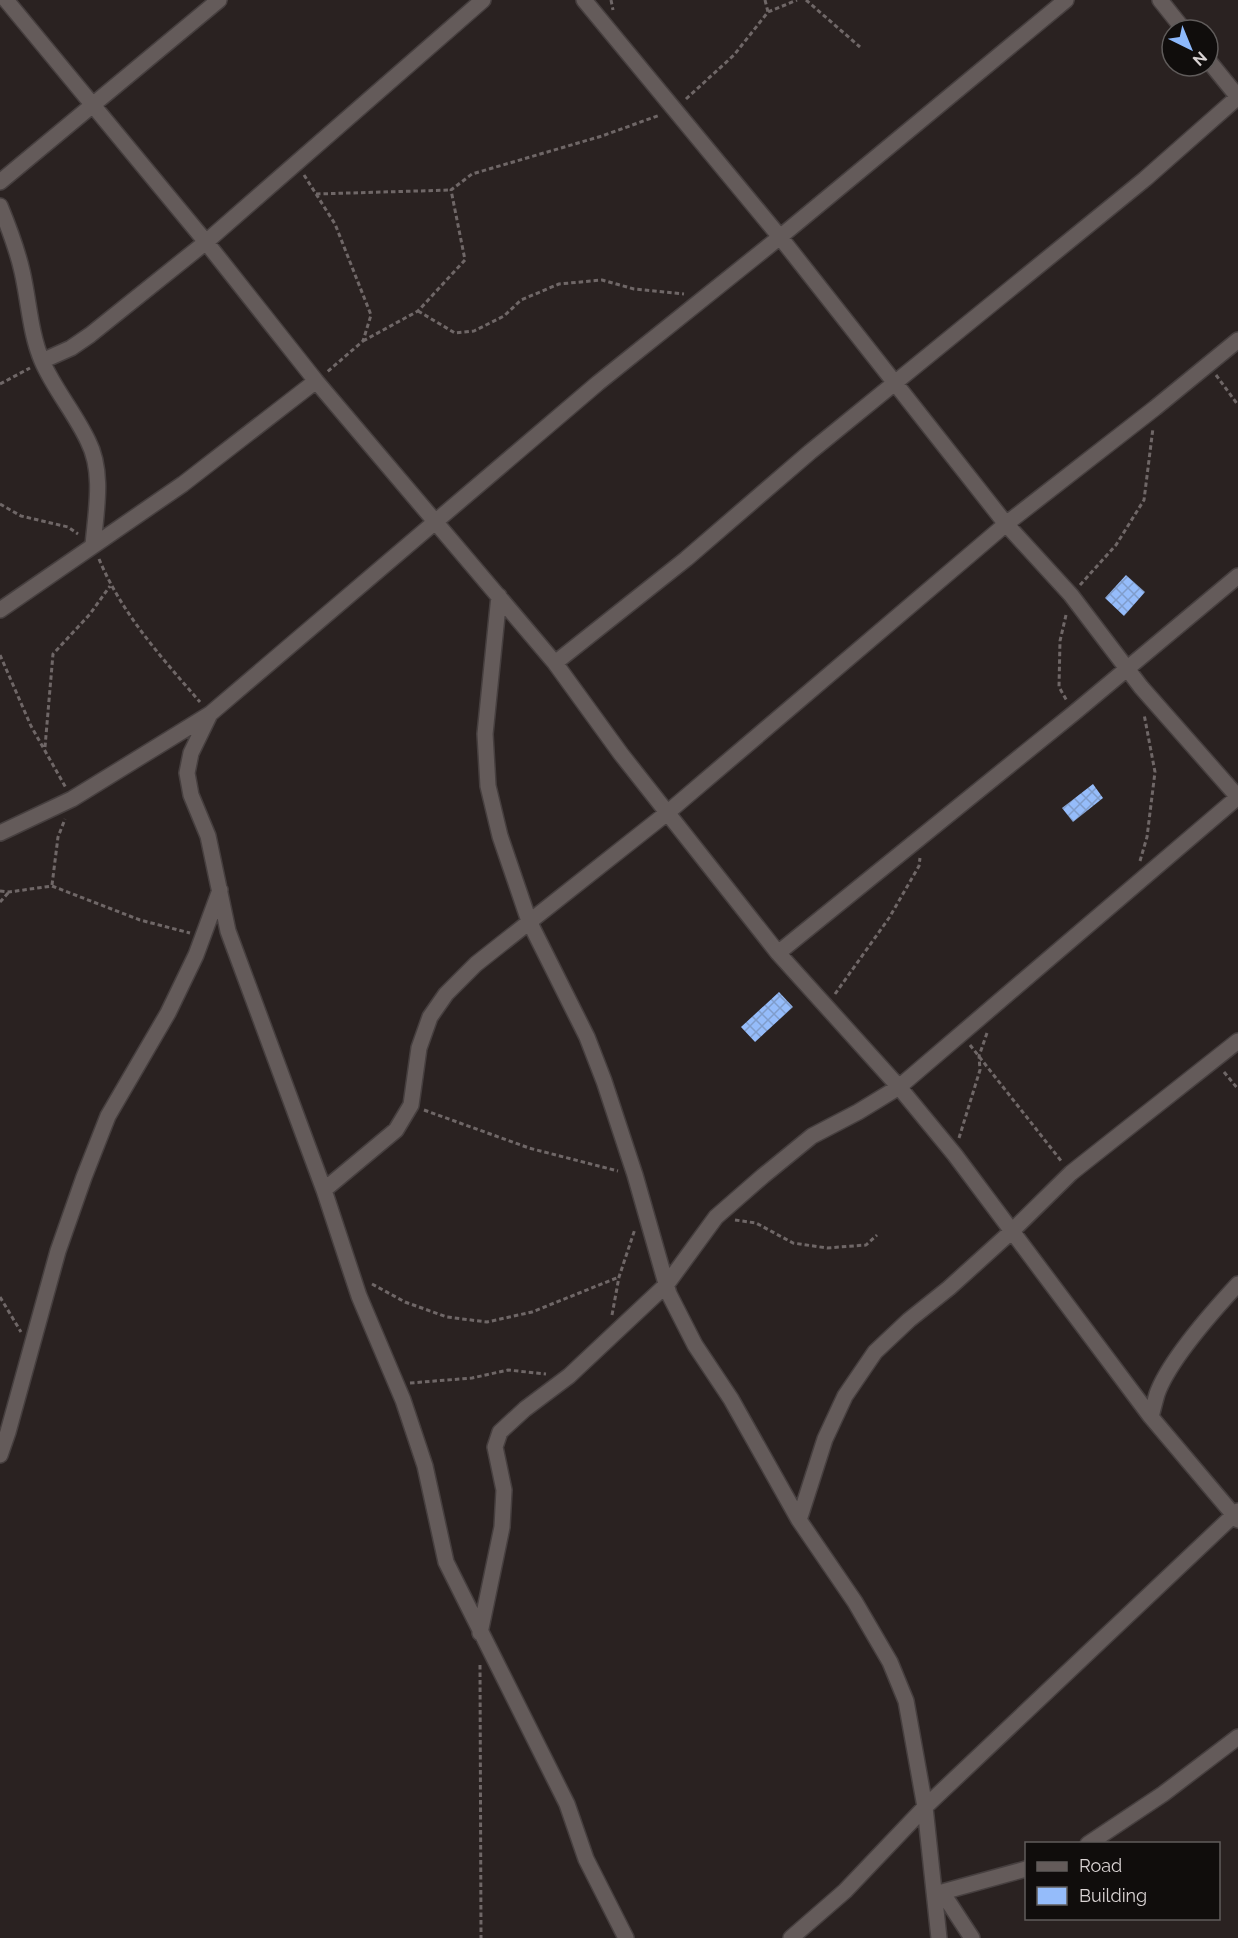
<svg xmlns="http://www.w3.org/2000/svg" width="1238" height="1938" font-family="Raleway,sans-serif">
	<defs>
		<pattern id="building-cross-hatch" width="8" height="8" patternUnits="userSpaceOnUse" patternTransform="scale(1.5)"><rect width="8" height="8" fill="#95bcfa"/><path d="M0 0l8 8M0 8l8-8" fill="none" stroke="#809dcb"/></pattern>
	</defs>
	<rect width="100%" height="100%" fill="#2a2221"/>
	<!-- building -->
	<path fill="url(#building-cross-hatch)" d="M1126 575 1145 592 1124 616 1105 598Z
		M1093 784 1103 798 1073 822 1062 808Z
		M779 992 793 1007 755 1042 741 1027Z"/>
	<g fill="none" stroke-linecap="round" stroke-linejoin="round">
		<!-- street casing -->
		<g stroke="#463f3f" stroke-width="18">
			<path id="street" d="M6 0 206 242 316 381 555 663 621 754 778 953 899 1087 955 1155 1151 1417 1238 1520
				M1160 0 1184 30
				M1208 60 1238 97
				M0 182 219 0
				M0 206C9 228 17 249 22 271 29 301 30 333 42 361 54 389 75 413 88 441 104 472 96 511 93 545
				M42 361 71 348 90 335 206 242 483 0
				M499 596 485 734 488 786 500 836 529 921 587 1037 604 1081 635 1175 669 1294 695 1345 731 1399 799 1520 855 1602 890 1662 906 1701 925 1807 939 1938
				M0 610 183 484 316 381
				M555 663 686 559 810 452 1145 179 1238 97
				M210 714 191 753 187 773 191 795 208 836 228 931 324 1190 359 1296 403 1400 425 1466 446 1562 567 1804 586 1859 626 1938
				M0 833 72 799 210 714 598 383 780 237 1066 0
				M778 953 1074 713 1238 576
				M324 1190 396 1130 411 1105 419 1048 430 1017 446 994 476 964 667 813 1006 524 1155 408 1238 340
				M1151 1417C1153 1409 1155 1401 1157 1394 1169 1360 1213 1311 1238 1284
				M0 1455 8 1432 58 1251 84 1177 108 1116 168 1013 196 955 220 890
				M799 1520 825 1439 845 1396 875 1352 909 1320 949 1288 1012 1231 1071 1173 1238 1041
				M480 1633 502 1527 504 1490 495 1447 500 1432 525 1409 569 1376 667 1284 716 1217 763 1176 812 1136 858 1112 899 1087 1238 797 1141 687 1071 595 1006 524 780 237 584 0
				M1088 1844 1163 1794 1238 1737
				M942 1892 972 1938
				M935 1894 1026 1869
				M791 1938 845 1891 925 1807 1238 1511"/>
		</g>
		<!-- path -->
		<path stroke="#6f6767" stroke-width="3" stroke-dasharray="4.5 3" stroke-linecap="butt" d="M611 0 613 10
			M765 0 768 12
			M806 0 860 47
			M686 99 734 55 768 12 797 0
			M304 175 335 224 371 315 363 341 327 372
			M316 194 451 190
			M418 311 455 333 474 331 504 316 521 300 559 284 602 280 634 289 684 294
			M363 341 418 311 465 260 451 190 472 174 602 136 660 115
			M1216 375 1238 405
			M0 384 30 368
			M0 504 21 516 68 527 78 534
			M99 559C122 614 161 657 200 702
			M1080 585 1116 545 1144 500 1153 428
			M1066 615 1060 641 1059 687 1067 701
			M0 655 31 726 66 788
			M45 747 53 654 90 614 110 586
			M1140 861 1147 837 1155 772 1144 714
			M52 885 58 837 65 819
			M0 891 9 892 52 886 140 920 190 933
			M0 902 9 892
			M835 994 889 918 919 866 920 858
			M970 1045 1062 1162
			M1224 1072 1238 1089
			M424 1110 529 1148 618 1171
			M959 1138 980 1070 979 1056 987 1033
			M735 1220 756 1223 793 1243 827 1248 866 1245 877 1235
			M372 1284 405 1302 447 1317 487 1322 532 1312 619 1277
			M0 1297 21 1332
			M612 1315 619 1277 635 1229
			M410 1383 472 1378 508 1370 546 1374
			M480 1665 481 1938"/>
		<!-- street -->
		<use href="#street" stroke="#645b5a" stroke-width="15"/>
	</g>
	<!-- legend -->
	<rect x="1025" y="1842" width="195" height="78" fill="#100d0c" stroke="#605c5b" stroke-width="1.5"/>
	<rect x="1037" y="1862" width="30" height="9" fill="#645b5a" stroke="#605c5b" stroke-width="1.5"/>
	<text x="1079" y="1872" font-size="18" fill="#d8d2d2">Road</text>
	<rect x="1037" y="1887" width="30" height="18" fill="#95bcfa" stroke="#605c5b" stroke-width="1.5"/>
	<text x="1079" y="1902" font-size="18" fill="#d8d2d2">Building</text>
	<!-- north arrow -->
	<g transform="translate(1190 48) rotate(137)"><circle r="28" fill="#100d0c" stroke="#605c5b" stroke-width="1.5"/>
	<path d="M0-4.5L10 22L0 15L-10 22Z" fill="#8db9fc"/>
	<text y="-9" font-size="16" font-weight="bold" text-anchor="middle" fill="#d8d2d2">N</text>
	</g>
</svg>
